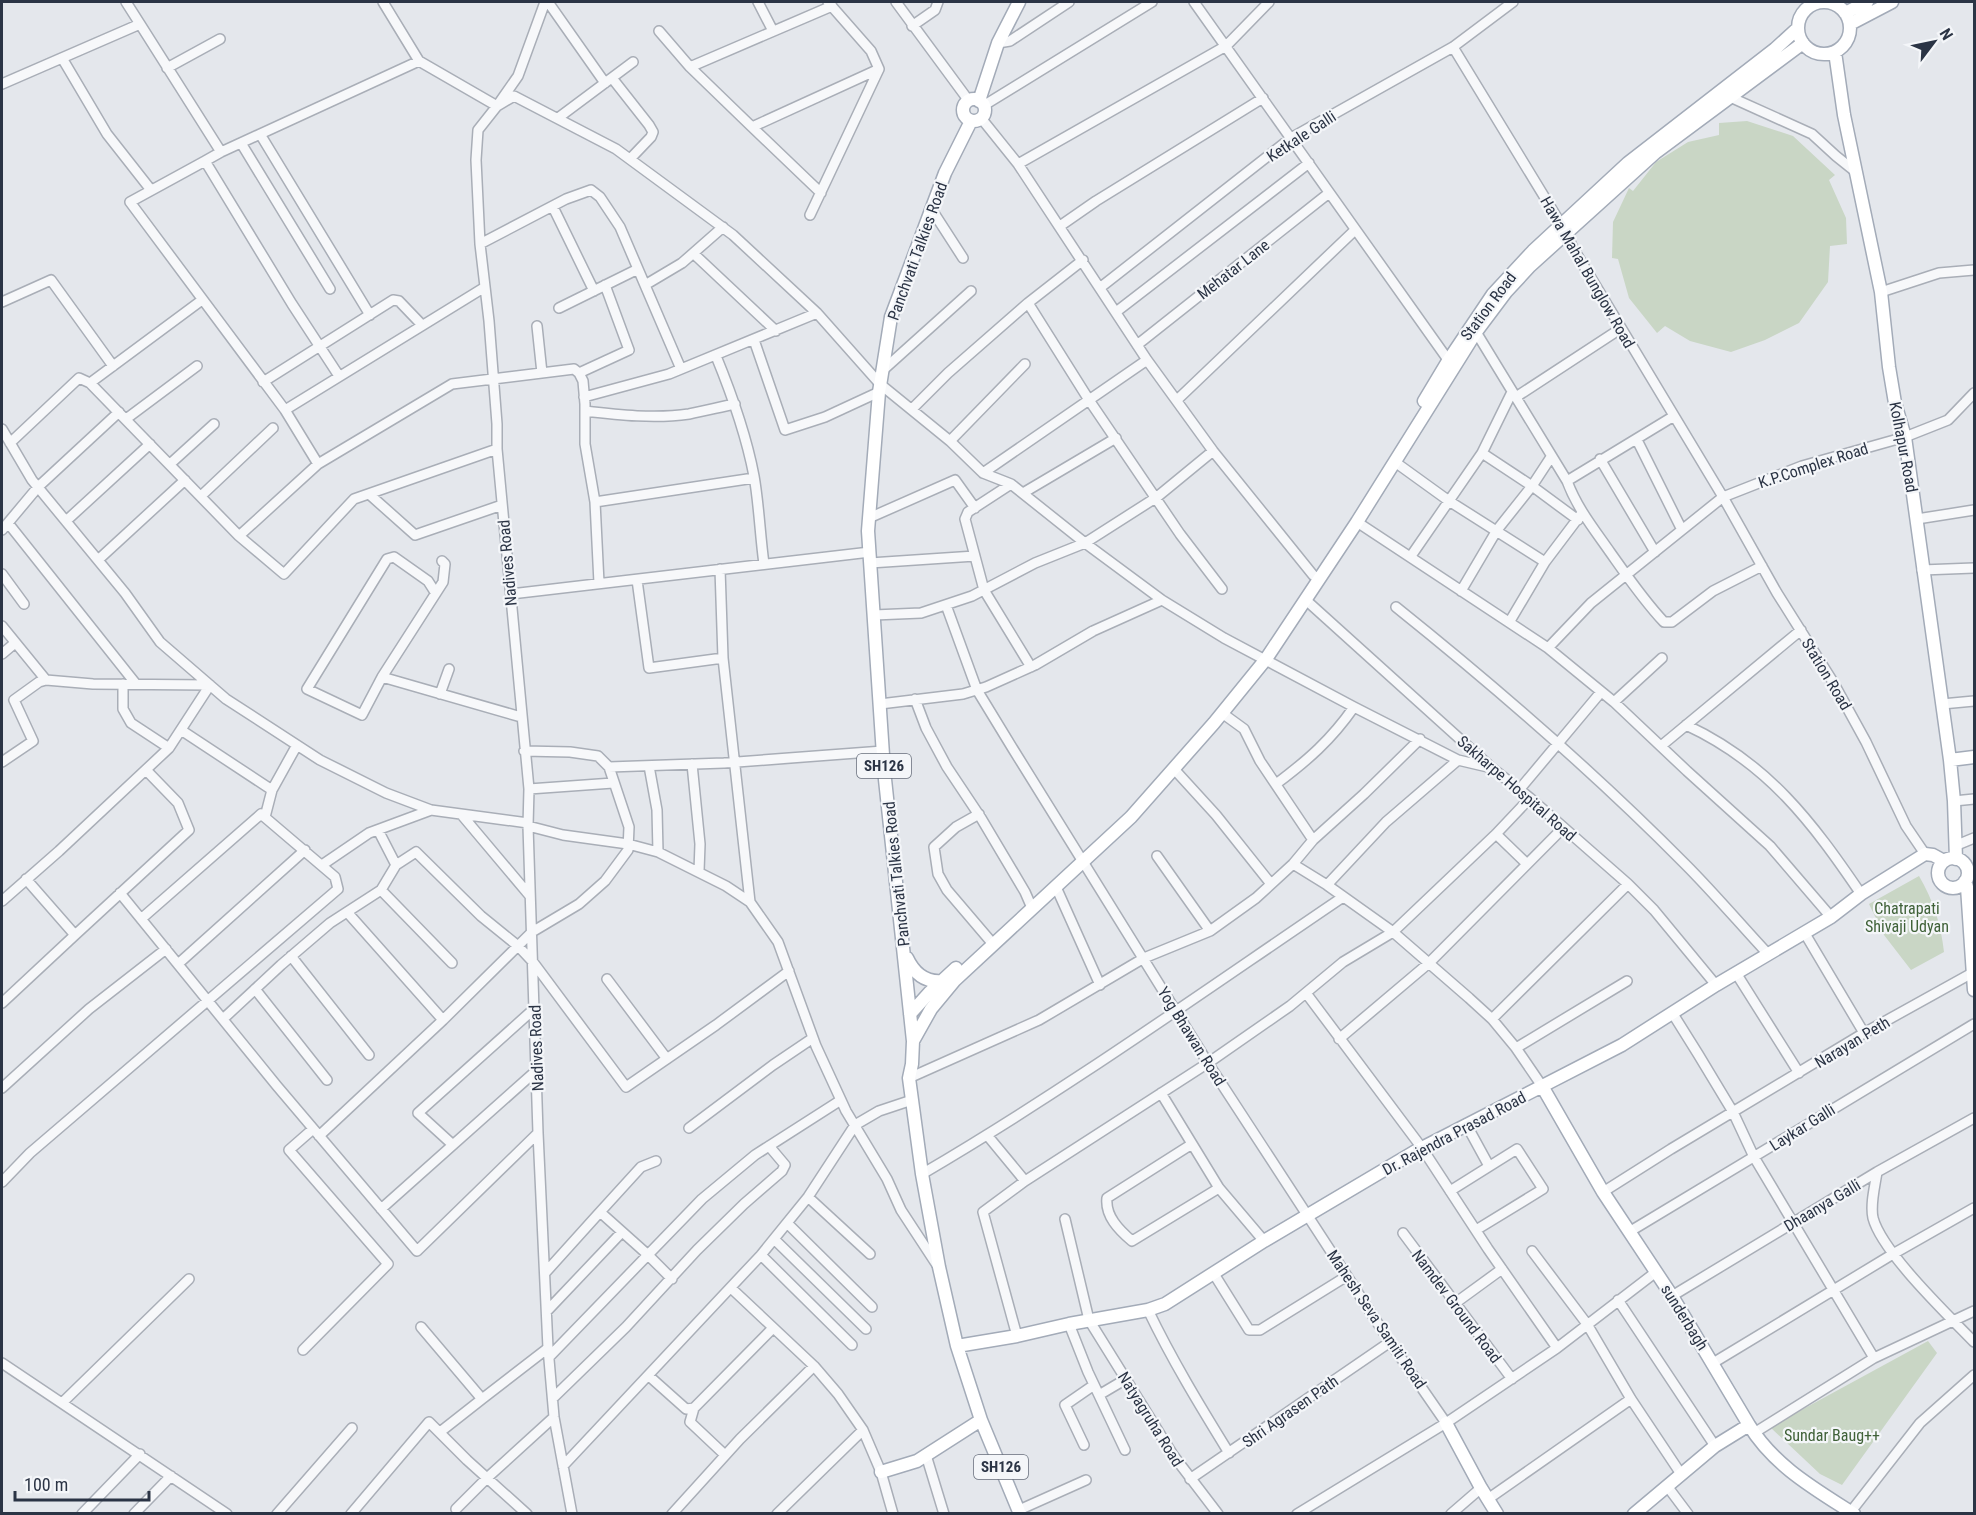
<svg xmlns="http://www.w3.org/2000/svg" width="1976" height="1515" font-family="'Roboto Condensed',sans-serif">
	<rect width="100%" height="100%" fill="#e4e7ec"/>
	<!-- green -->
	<path fill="#c9d6c5" d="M1747 121 1793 136 1835 175 1829 180 1846 218 1847 244 1830 246 1828 282 1799 323 1765 340 1731 352 1690 341 1665 326 1657 333 1629 298 1618 259 1612 258 1613 222 1629 188 1633 191 1656 162 1688 142 1719 135V123Z
		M1919 876C1933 900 1941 924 1944 952L1911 970 1884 935 1869 904Z
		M1928 1341 1937 1353 1842 1485 1820 1474 1770 1427Z"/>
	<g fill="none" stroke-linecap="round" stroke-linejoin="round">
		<!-- minor casing -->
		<g stroke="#a9aeb7" stroke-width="12">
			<path id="minor" d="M126 2 140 24
				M383 2 419 61 497 106 518 76 545 2
				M548 2 605 83
				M758 2 773 31
				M896 2 969 101
				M1194 2 1451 364
				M912 26 935 10 938 2
				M659 31 690 67 752 127 879 69 871 51 828 2
				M998 43 1010 41 1069 2
				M1453 47 1567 234 1573 248 1723 497 1777 593 1833 682 1866 742 1906 826 1925 854
				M62 58 107 134 151 190
				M690 67 832 6
				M167 68 220 39
				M612 78 649 125 653 132 651 137 630 159
				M2 84 140 24 221 152 419 61
				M1730 97 1812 134 1836 156 1856 172
				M983 106 1152 2
				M558 118 633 62
				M981 118 1018 164 1147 360 1213 451 1313 575 1319 579
				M752 127 821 193
				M260 134 370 315
				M241 143 330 289
				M221 152 205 161 292 304 339 376
				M205 161 130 202 285 410 485 287
				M1018 164 1226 46 1269 2
				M553 207 594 291
				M932 210 963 258
				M810 215 879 69
				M1060 226 1096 201 1263 98
				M480 244 566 199 591 190 600 197 620 227 681 369
				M694 254 776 331
				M645 285 682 263 723 227
				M1101 287 1291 138 1453 47 1513 2
				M1881 292 1939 273 1974 270
				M2 302 51 280 113 366
				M1028 303 1083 260
				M559 308 638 269
				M1116 312 1309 163
				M537 326 542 373
				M1476 332 1567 481C1577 508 1594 529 1610 552 1627 576 1644 601 1664 622H1672L1713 591 1762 566
				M754 340 785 430 825 417 879 392
				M1137 345 1329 193
				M716 356C732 395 746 434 754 476 759 504 760 535 764 564
				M882 371 971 291
				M579 373 629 350 605 285
				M263 382 393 300 399 301 422 325
				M90 383 239 536 318 464 452 384 574 369 579 373 583 381 585 404V444L595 502 599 583
				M584 397 669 374 817 313
				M1516 397 1620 329
				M1177 400 1355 230
				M912 409 948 373 1028 303 1089 400 1180 534 1222 589
				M285 410 318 464
				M585 411C619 415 655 419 689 414 705 411 720 407 735 404
				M126 419 197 366
				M2 429 32 480 125 593 160 642 226 699 320 760 386 793 431 810 528 823
				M1637 440 1682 530
				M950 441 1025 364
				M10 443 79 378 90 383 202 300
				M1482 453 1532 486 1578 520
				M1600 459 1655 552
				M1395 462 1449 501 1545 562
				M170 464 214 424
				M983 473 1147 360
				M1567 481 1674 416
				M1011 484 968 512 965 519 984 590 1031 667
				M1023 493 1116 438
				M369 494 415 535 502 505
				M201 496 273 428
				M595 502 754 478
				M869 518 955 480 975 508
				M1917 519 1974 510
				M66 521 150 444
				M1357 522 1548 648 1614 702 1687 771 1770 846 1831 917
				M8 523 136 684
				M2 530 38 487 119 412
				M239 536 284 574 354 499 497 449
				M1411 556 1482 453 1512 392
				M98 560 185 480
				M442 561 445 564 443 582 382 677 521 717
				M870 563 975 556
				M720 569 723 658
				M1922 570 1974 568
				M2 574 24 604
				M637 580 649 668 723 658 750 902
				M1461 591 1497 530 1532 486 1551 457
				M511 594 870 552
				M1307 601 1492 768 1530 798 1628 884 1654 910 1716 985
				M946 605 977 690 1013 749 1208 1063 1390 1342 1446 1423
				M1396 607C1497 688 1594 772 1685 864 1714 893 1740 924 1768 954
				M874 615 921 613 972 596 1035 563 1085 543 1157 497 1213 451
				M1510 621 1545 562 1582 513
				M2 626 46 680
				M1548 648 1591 603 1723 497 1802 466 1905 437 1948 420 1974 393
				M2 654 15 643
				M382 677 362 715 307 689 387 559 394 557 428 581 435 592
				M123 684V709L131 723 169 748
				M440 694 449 669
				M915 699 926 728 947 767 981 818 1025 892 1032 908
				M1614 702 1662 658
				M880 704 963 694 986 687 1035 665 1093 631 1162 600
				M1942 704 1974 701
				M1222 713 1244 729 1260 761 1313 840
				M1686 725C1768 763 1812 822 1861 894
				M181 730 272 790 265 817
				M1661 746 1801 630
				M2 762 33 741 14 700 39 682 46 680 93 684 210 685
				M692 764 700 844 699 871
				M649 766 657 810 658 852
				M609 767 724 763 883 751
				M1174 769 1216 815 1271 884
				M1276 784C1308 760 1331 740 1354 707
				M529 789 613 783
				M272 790 297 745
				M1519 790 1601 692
				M1954 801 1974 799
				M461 814 530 896
				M979 814 956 827 934 847 938 874 947 890 993 944
				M528 826 563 835 628 844 658 852 726 886 750 902 778 942 816 1046 846 1111 887 1179 901 1210 937 1265
				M378 830 396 865
				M1496 834 1527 864
				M1957 845 1974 838
				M1157 856 1210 931
				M1293 864 1327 885 1393 932 1469 998 1492 1019 1516 1048 1542 1086
				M322 865 369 833 431 810
				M1327 885 1386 822 1458 760
				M1056 887 1100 985
				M120 893 277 1086 417 1251 538 1133
				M2 901 59 851 169 748 210 685
				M347 912 443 1020
				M1804 932 1864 1033
				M75 935 189 830 178 803 146 770
				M291 956 369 1055
				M452 963 381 890 396 865 416 852 481 916 518 946 533 962 626 1087 716 1025 789 971
				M178 964 305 850
				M1736 973 1799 1073
				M607 979 667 1059
				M255 989 327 1080
				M1306 993 1422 1148 1488 1249 1557 1348
				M2 1003 75 935 26 879
				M1673 1014 1698 1054 1733 1112 1754 1157 1874 1358
				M223 1019 281 965 330 923 381 890
				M1492 1019 1628 884
				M1339 1039 1429 963 1563 828
				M1516 1048 1627 981
				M909 1078 1039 1020 1144 958 1210 931 1256 898 1293 864 1313 840 1364 794 1420 739
				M2 1088 89 1009 166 949
				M1161 1093 1219 1188 1264 1241
				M1466 1124 1489 1166
				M689 1128 773 1065 813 1038
				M987 1135 1025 1181 1208 1063 1290 1006 1343 962 1393 932 1496 834 1530 798
				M319 1136 443 1020 532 932 579 904 605 881 628 850 629 827 609 767 598 756 570 752 524 751
				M1192 1144 1107 1198C1105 1216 1119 1230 1132 1241L1219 1188
				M453 1145 418 1113 535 1008
				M1877 1172C1875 1186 1870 1204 1873 1218 1882 1252 1948 1315 1974 1342
				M922 1174C1067 1089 1204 991 1343 897
				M2 1182 30 1153 338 889 335 877 261 814 141 919
				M1450 1191 1517 1149 1543 1189 1476 1230
				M1603 1192 1671 1149 1864 1033 1974 972
				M808 1197 870 1254
				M381 1209 537 1070
				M600 1212 641 1167 656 1161
				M1065 1219 1089 1320 1173 1455 1218 1514
				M788 1224 872 1307
				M1629 1232 1974 1024
				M1403 1233 1512 1379
				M774 1239 866 1329
				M1532 1251 1587 1324 1631 1399 1681 1474
				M761 1255 852 1345
				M545 1273 600 1212 647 1254 672 1279
				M1214 1274 1249 1330H1260L1347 1276
				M731 1288 814 1366 838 1394 863 1430 881 1472 893 1514
				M1672 1296 1877 1172 1974 1118
				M1618 1300 1715 1446
				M1454 1304 1502 1269
				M1148 1310C1172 1360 1200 1406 1229 1453
				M547 1311 622 1232
				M1069 1324 1088 1372 1125 1450
				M421 1327 482 1399 440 1432
				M1017 1336 983 1212 1025 1181
				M303 1350 388 1264 289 1150 313 1129
				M549 1357 702 1199 755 1155 841 1100
				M2 1363 227 1514
				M1713 1363 1893 1254 1974 1208
				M649 1376 686 1409 694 1408 773 1328
				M1099 1395 1126 1379
				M553 1398 626 1327 697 1250 744 1204 782 1171 785 1165 769 1146
				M482 1399 548 1348
				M63 1402 189 1279
				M694 1408 690 1422 725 1455
				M1754 1433 1874 1358 1974 1311
				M1084 1445 1065 1405 1094 1385
				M926 1455 944 1514
				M563 1466 761 1255 808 1197 855 1125 879 1111 912 1100
				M1190 1479 1390 1342
				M1667 1486 1688 1514
				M1488 1499 1631 1399
				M456 1509 487 1478 554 1417
				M1019 1510 1086 1480
				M82 1514 140 1454
				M134 1514 171 1476
				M277 1514 352 1428
				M351 1514 429 1422 467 1460 527 1514
				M572 1514 554 1417 548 1348 538 1133 528 826 529 789 497 449V424L489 321 480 244 476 160 478 130 497 106 514 96 616 149 733 235 817 313 880 384 950 441 983 473 1011 484 1085 543 1162 600 1224 638 1354 707 1458 760 1492 768
				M672 1514 740 1439 814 1366
				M777 1514 863 1430
				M1297 1514 1446 1423 1557 1348 1656 1272
				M1451 1514 1481 1488
				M1849 1514 1920 1423 1974 1375"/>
		</g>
		<!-- major casing -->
		<g stroke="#a3abb8" stroke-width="15">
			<path id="major" d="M1798 28a26 26 0 1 1 52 0a26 26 0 1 1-52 0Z
				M1845 13 1867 2
				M1850 24 1892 2
				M1835 52 1844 115 1881 292 1889 367 1895 403 1905 437 1950 760 1954 801 1956 859
				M963 110a11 11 0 1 1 22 0a11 11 0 1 1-22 0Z
				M979 101 998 43 1019 2
				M971 121 945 173 891 317 879 392 868 531 884 770 913 1041 912 1064 909 1078 922 1174 939 1267 957 1346 981 1420 1020 1514
				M1424 401 1448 361 1493 294 1533 251 1628 163 1775 49 1798 28
				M1950 760 1974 757
				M1938 873a15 15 0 1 1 30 0a15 15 0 1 1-30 0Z
				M1965 881 1967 887 1974 990
				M907 958C914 973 925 983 943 981
				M910 1014 929 993 956 968
				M913 1041 931 1009 955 980 1131 817 1214 723 1266 659 1357 522 1476 332 1506 292 1530 266 1655 153 1803 43
				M1542 1086 1603 1192 1672 1296 1749 1425 1715 1446 1634 1514
				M957 1346 1017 1336 1069 1324 1148 1310 1165 1304 1264 1241 1416 1151 1622 1045 1716 985 1831 917 1861 894 1925 854 1933 855 1944 861
				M1446 1423 1481 1488 1497 1514
				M1749 1425C1774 1466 1815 1489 1854 1514
				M881 1472 917 1461 981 1420"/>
		</g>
		<!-- minor -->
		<use href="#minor" stroke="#f7f8fa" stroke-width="9"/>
		<!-- major -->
		<use href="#major" stroke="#fff" stroke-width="12"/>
	</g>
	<g text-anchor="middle" stroke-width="4.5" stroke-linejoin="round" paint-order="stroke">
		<!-- shield labels -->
		<g fill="#f4f6f9" stroke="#676e7b" stroke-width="1.5">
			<rect x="857" y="754" width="54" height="24" rx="4.5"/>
			<rect x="974" y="1455" width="54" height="24" rx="4.5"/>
		</g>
		<g font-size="15" font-weight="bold" fill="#2b3445">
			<text x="884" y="771">SH126</text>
			<text x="1001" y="1472">SH126</text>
		</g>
		<!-- street labels -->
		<g font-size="16" fill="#2b3445" stroke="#f4f6f9">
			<text transform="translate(1301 136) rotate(-33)" y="6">Ketkale Galli</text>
			<text transform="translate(917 251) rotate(-70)" y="6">Panchvati Talkies Road</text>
			<text transform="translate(1233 269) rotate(-38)" y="6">Mehatar Lane</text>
			<text transform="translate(1588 272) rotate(60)" y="6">Hawa Mahal Bunglow Road</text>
			<text transform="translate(1488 306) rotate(-53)" y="6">Station Road</text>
			<text transform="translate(1904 447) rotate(79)" y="6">Kolhapur Road</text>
			<text transform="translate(1813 465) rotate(-18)" y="6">K.P.Complex Road</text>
			<text transform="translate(507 563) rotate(-95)" y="6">Nadives Road</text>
			<text transform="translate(1827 674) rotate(59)" y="6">Station Road</text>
			<text transform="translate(1517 788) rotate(41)" y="6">Sakharpe Hospital Road</text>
			<text transform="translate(896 874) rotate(-96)" y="6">Panchvati Talkies Road</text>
			<text transform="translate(1192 1036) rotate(58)" y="6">Yog Bhawan Road</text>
			<text transform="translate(1852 1042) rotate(-31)" y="6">Narayan Peth</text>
			<text transform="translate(536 1048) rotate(-92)" y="6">Nadives Road</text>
			<text transform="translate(1802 1127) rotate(-32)" y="6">Laykar Galli</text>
			<text transform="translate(1454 1133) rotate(-28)" y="6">Dr. Rajendra Prasad Road</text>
			<text transform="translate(1822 1205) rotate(-31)" y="6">Dhaanya Galli</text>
			<text transform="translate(1457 1306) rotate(53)" y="6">Namdev Ground Road</text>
			<text transform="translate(1685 1317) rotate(58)" y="6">sunderbagh</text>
			<text transform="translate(1377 1319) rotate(56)" y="6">Mahesh Seva Samiti Road</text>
			<text transform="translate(1290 1411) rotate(-35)" y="6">Shri Agrasen Path</text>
			<text transform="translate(1151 1419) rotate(58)" y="6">Natyagruha Road</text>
		</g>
		<!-- park labels -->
		<g font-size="16" fill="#3f6138" stroke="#f4f6f9">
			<text x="1907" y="914">Chatrapati<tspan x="1907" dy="18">Shivaji Udyan</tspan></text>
			<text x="1832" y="1441">Sundar Baug++</text>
		</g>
	</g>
	<!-- border -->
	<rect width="1976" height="1515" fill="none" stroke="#2b3445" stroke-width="6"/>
	<!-- north arrow -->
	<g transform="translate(1934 42) rotate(58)" stroke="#f4f6f9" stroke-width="4.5" paint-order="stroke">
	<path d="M0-4.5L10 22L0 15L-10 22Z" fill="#2b3445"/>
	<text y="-9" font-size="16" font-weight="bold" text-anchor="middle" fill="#2b3445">N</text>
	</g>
	<!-- scale -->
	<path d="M15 1491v9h134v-9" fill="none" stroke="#2b3445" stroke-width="3"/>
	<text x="24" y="1491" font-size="18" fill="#2b3445" stroke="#f4f6f9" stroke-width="4.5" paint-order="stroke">100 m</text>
</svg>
